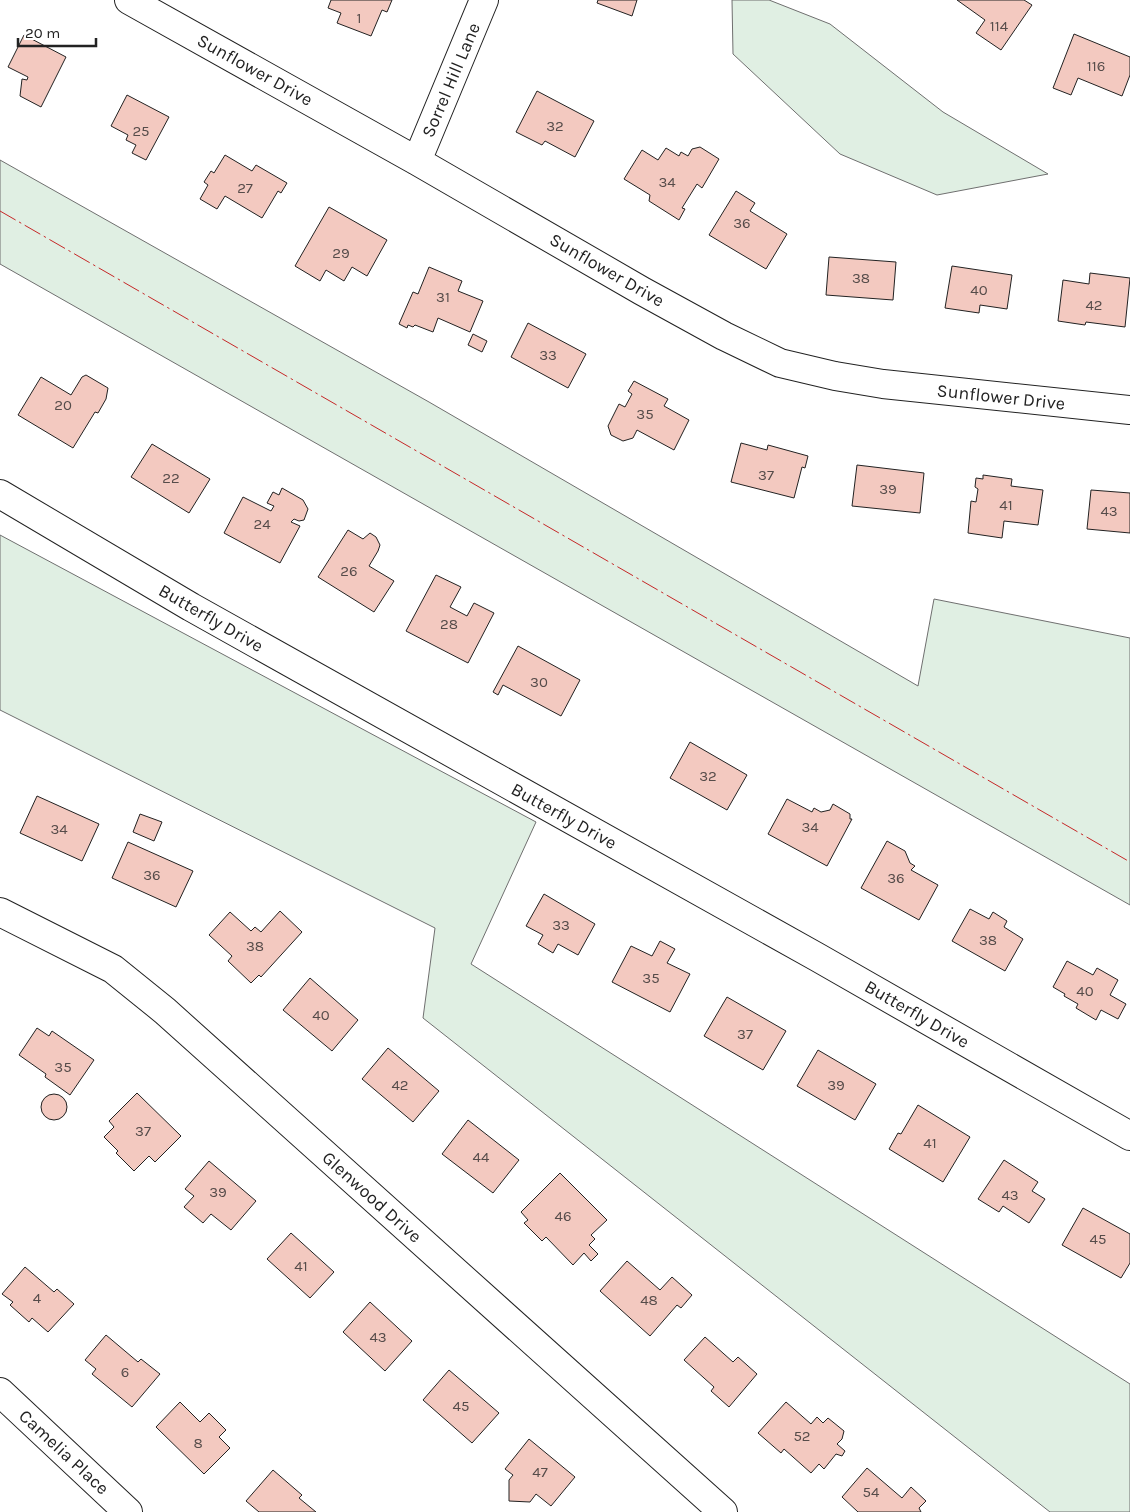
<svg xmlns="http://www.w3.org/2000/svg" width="1130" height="1512" font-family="Karla,sans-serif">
	<rect width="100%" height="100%" fill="#fff"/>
	<!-- green -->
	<path fill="#e0efe3" stroke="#6f6f6f" d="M732 0H769L830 24 943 112 1048 174 937 195 840 154 733 54Z
		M0 160 429 402 918 686 934 599 1130 638V905L0 264Z
		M0 535 536 822 471 964 1130 1384V1512H1050L423 1018 435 928 0 710Z"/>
	<!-- building -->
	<path fill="#f3c9c0" stroke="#222" d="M331 0H392L387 12 382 10 371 36 337 23 341 13 328 8Z
		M598 0H637L632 16 597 3Z
		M957 0H1024L1032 5 1001 50 976 33 985 20Z
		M1074 34 1130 57V75L1122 96 1078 78 1071 95 1053 88Z
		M24 35 66 57 41 107 20 96 22 79 27 80 28 77 8 67Z
		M537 91 594 121 575 157 545 141 542 145 516 132Z
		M127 95 169 117 146 160 132 153 136 145 126 140 128 135 111 126Z
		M700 147 719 159 702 188 697 184 682 208 685 209 679 220 649 201 650 195 624 179 642 150 658 160 666 148 679 156 681 152 688 156 692 149Z
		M225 155 252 171 256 165 287 183 281 193 278 191 262 218 225 196 217 209 200 199 208 185 204 182 211 171 214 173Z
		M736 191 755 203 750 211 787 234 766 269 709 235Z
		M329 207 387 240 367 276 352 267 344 281 326 270 320 281 295 266Z
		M829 257 896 262 893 300 826 295Z
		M952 266 1012 275 1007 309 980 305 979 313 945 308Z
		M429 267 462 281 458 291 483 301 470 332 438 318 433 332 415 325 413 327 408 325 407 328 399 324 413 292 418 294Z
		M1090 273 1130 278 1125 327 1086 322 1085 325 1058 321 1063 280 1089 284Z
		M528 323 586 354 568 388 511 357Z
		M473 334 487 341 482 352 468 345Z
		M86 375 108 388 106 399 98 413 95 412 73 448 18 415 41 377 71 395 82 377Z
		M634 381 668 399 664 406 689 420 674 450 637 430 633 438 623 441 611 435 608 426 619 404 625 407 632 394 628 391Z
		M741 443 767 450 768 445 808 456 805 468 802 467 794 498 731 482Z
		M152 444 210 479 189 513 131 477Z
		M857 465 924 473 920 513 852 506Z
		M983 475 1012 479 1011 486 1043 490 1038 525 1004 521 1002 538 968 533 971 501 976 502 978 489 975 487 976 478 983 479Z
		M282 488 303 500 308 509 304 520 299 521 294 519 291 522 300 526 280 563 224 533 243 497 271 511 274 506 267 503 273 492 279 495Z
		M1091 490 1130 493V533L1087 529Z
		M348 530 363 539 370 533 376 537 380 545 378 551 369 566 394 581 374 612 318 577Z
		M436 575 461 587 450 607 467 616 474 603 494 613 468 663 406 631Z
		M518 646 580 680 561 716 503 685 498 695 493 692Z
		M690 742 747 775 727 810 670 778Z
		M37 796 99 824 82 861 20 833Z
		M787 799 812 812 814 808 821 812 830 810 833 804 850 814V819H852L827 866 768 834Z
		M140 814 162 822 154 841 133 832Z
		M887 841 905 851 910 863 915 866 911 870 938 885 919 920 861 888Z
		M128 842 193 871 176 907 112 878Z
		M544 894 595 924 578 955 558 944 553 953 538 944 543 935 526 926Z
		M970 909 989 919 993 912 1007 921 1004 927 1023 939 1005 971 952 941Z
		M280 911 302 932 261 977 259 975 251 983 228 961 232 956 209 935 230 912 251 931 255 927 261 932Z
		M660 941 675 949 667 963 690 974 670 1012 612 982 631 946 652 956Z
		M1067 961 1093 975 1097 968 1118 980 1110 995 1126 1004 1118 1019 1101 1010 1096 1020 1076 1008 1078 1004 1064 996 1065 994 1053 987Z
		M310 978 358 1020 332 1051 283 1010Z
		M727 997 786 1031 763 1070 704 1036Z
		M37 1028 49 1036 52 1031 94 1060 70 1095 45 1077 46 1074 19 1055Z
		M388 1048 439 1091 413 1122 362 1079Z
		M818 1050 876 1084 855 1120 797 1086Z
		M137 1093 181 1136 155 1162 149 1156 134 1171 116 1153 118 1151 104 1137 114 1127 109 1121Z
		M41 1107a13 13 0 1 1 26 0a13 13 0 1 1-26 0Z
		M918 1105 970 1137 943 1182 889 1149 898 1133 901 1134Z
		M468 1120 519 1160 493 1193 442 1154Z
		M1004 1160 1038 1182 1032 1191 1045 1199 1029 1223 1003 1206 999 1212 978 1199Z
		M209 1161 256 1201 231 1230 211 1214 203 1223 184 1207 194 1196 185 1189Z
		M560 1173 607 1220 591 1235 595 1239 589 1245 598 1254 591 1261 584 1253 573 1265 546 1237 542 1241 524 1223 528 1220 521 1212Z
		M1083 1208 1130 1234V1263L1121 1278 1062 1245Z
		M291 1233 334 1272 310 1298 267 1259Z
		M627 1261 660 1290 672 1277 692 1295 681 1308 677 1305 650 1336 600 1291Z
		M25 1267 54 1292 57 1289 74 1304 48 1332 32 1318 29 1322 10 1305 13 1302 2 1294Z
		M370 1302 412 1341 385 1371 343 1332Z
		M106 1335 138 1362 141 1359 160 1374 132 1407 92 1374 96 1369 85 1360Z
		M705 1337 733 1362 738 1357 757 1374 729 1407 711 1391 714 1387 684 1360Z
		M449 1370 499 1413 472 1443 423 1400Z
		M180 1402 200 1422 209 1413 226 1430 219 1437 230 1448 204 1474 156 1427Z
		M786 1402 811 1424 817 1417 823 1423 828 1418 844 1431 842 1439 837 1444 845 1451 842 1456 836 1454 824 1469 819 1464 811 1473 784 1449 781 1453 758 1433Z
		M529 1439 575 1477 551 1506 536 1494 530 1502 509 1501V1480L513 1475 505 1469Z
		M867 1468 902 1498 911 1487 926 1501 919 1508 921 1512H858L842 1497Z
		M273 1470 302 1495 299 1498 316 1512H259L246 1501Z"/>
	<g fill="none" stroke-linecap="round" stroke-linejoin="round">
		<!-- minor casing -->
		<g stroke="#222" stroke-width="30">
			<path id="minor" d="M129 0 417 161 642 291 724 336 780 363 835 376 883 384 1130 410
				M417 161 484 0
				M0 494 191 607 817 957 1130 1136
				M0 912 113 969 165 1011 723 1512
				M0 1392 128 1512"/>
		</g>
		<!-- minor -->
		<use href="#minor" stroke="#fff" stroke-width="28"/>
		<!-- power -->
		<path stroke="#c62828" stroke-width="1" stroke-dasharray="18 4 2.5 4" stroke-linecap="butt" d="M0 211 1130 862"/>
	</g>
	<g text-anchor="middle" stroke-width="4" stroke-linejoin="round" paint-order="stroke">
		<!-- number labels -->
		<g font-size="15" fill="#564c4a">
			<text x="359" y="23">1</text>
			<text x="999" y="31">114</text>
			<text x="1096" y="71">116</text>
			<text x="555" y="131">32</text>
			<text x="141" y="136">25</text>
			<text x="667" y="187">34</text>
			<text x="245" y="193">27</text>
			<text x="742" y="228">36</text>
			<text x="341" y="258">29</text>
			<text x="861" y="283">38</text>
			<text x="979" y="295">40</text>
			<text x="443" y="302">31</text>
			<text x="1094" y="310">42</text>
			<text x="548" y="360">33</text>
			<text x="63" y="410">20</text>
			<text x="645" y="419">35</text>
			<text x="766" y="480">37</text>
			<text x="171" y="483">22</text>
			<text x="888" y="494">39</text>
			<text x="1006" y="510">41</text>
			<text x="1109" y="516">43</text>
			<text x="262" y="529">24</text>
			<text x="349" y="576">26</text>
			<text x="449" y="629">28</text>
			<text x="539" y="687">30</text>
			<text x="708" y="781">32</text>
			<text x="810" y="832">34</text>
			<text x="59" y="834">34</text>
			<text x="152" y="880">36</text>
			<text x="896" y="883">36</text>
			<text x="561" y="930">33</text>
			<text x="988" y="945">38</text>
			<text x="255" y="951">38</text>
			<text x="651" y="983">35</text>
			<text x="1085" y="996">40</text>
			<text x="321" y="1020">40</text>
			<text x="745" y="1039">37</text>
			<text x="63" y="1072">35</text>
			<text x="400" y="1090">42</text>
			<text x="836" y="1090">39</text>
			<text x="143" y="1136">37</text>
			<text x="930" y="1148">41</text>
			<text x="481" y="1162">44</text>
			<text x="218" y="1197">39</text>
			<text x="1010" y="1200">43</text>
			<text x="563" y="1221">46</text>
			<text x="1098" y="1244">45</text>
			<text x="301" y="1271">41</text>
			<text x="37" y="1303">4</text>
			<text x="649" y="1305">48</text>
			<text x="378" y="1342">43</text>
			<text x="125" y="1377">6</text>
			<text x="461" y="1411">45</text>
			<text x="802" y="1441">52</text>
			<text x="198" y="1448">8</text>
			<text x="540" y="1477">47</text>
			<text x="871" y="1497">54</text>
		</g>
		<!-- street labels -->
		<g font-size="18" fill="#222" stroke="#fff">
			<text transform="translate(255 70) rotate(29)" y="6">Sunflower Drive</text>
			<text transform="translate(451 80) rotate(-67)" y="6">Sorrel Hill Lane</text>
			<text transform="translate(607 270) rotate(30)" y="6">Sunflower Drive</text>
			<text transform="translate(1001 397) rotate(6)" y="6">Sunflower Drive</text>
			<text transform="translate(211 618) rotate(30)" y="6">Butterfly Drive</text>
			<text transform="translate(564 816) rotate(29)" y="6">Butterfly Drive</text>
			<text transform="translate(917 1014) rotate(30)" y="6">Butterfly Drive</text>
			<text transform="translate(372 1197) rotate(42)" y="6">Glenwood Drive</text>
			<text transform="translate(64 1452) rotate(43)" y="6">Camelia Place</text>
		</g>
	</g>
	<!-- scale -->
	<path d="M18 38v8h78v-8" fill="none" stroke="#222222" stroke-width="2.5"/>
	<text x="25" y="38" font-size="15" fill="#222222" stroke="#ffffff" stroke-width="4" paint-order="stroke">20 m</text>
</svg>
